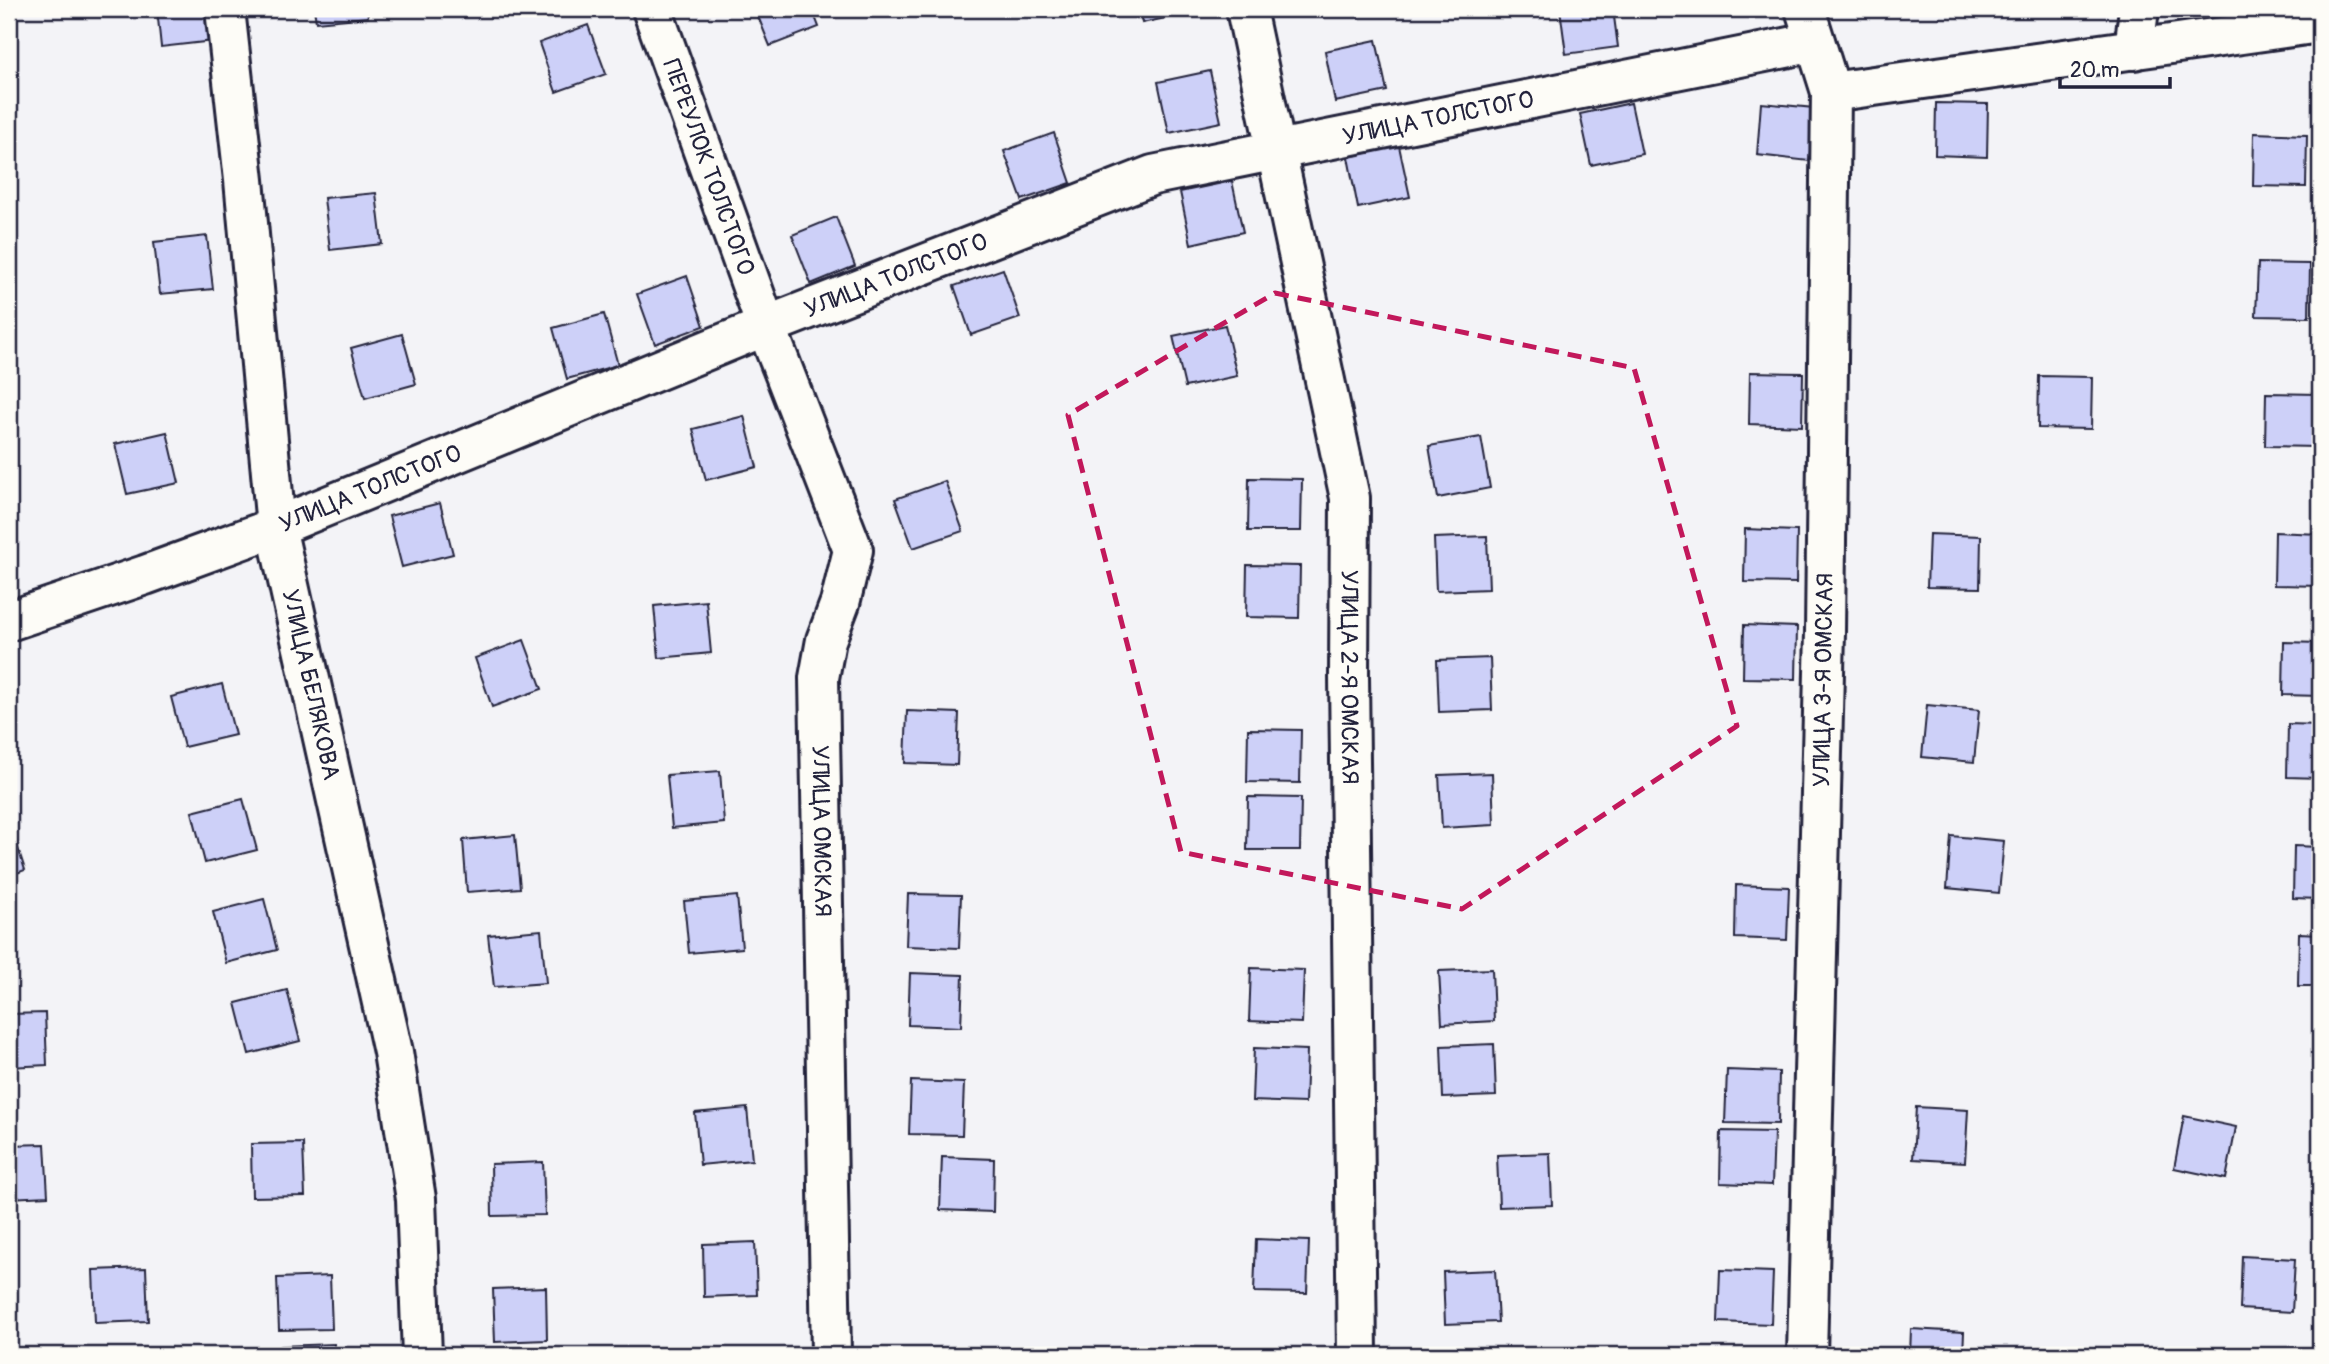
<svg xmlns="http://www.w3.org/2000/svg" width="2329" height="1364" font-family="Pangolin,sans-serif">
	<rect width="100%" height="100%" fill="#f3f3f7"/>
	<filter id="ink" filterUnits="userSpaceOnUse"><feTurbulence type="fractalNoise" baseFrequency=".0143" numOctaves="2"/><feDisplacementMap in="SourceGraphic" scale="14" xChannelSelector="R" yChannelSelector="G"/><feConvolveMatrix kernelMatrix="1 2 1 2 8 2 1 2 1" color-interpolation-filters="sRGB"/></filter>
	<g filter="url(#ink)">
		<!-- building -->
		<path fill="#cdd0f8" stroke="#22223b" stroke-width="2" d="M157 9H210L213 41 161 47Z
			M314 9H367L368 17 316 22Z
			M755 9H812L819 27 770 46Z
			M1139 9H1193L1194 12 1142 23Z
			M1560 9H1613L1618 47 1566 54Z
			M1717 9H1746L1719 17Z
			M588 25 606 74 556 92 539 43Z
			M1376 40 1387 91 1335 102 1325 51Z
			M1210 71 1221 122 1169 133 1158 82Z
			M1631 103 1642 154 1591 165 1580 114Z
			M1761 103 1814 108 1809 161 1757 155Z
			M1936 103 1988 104 1987 157 1935 155Z
			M1054 133 1071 183 1022 200 1004 151Z
			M2254 133 2307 135 2306 187 2253 186Z
			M1399 146 1410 197 1358 208 1348 157Z
			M1232 181 1243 232 1191 244 1180 192Z
			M376 193 382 244 330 250 324 198Z
			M836 217 855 266 811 284 792 235Z
			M207 236 213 289 160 294 154 242Z
			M2258 263 2310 264 2309 317 2256 316Z
			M1003 269 1020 318 971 335 954 286Z
			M687 276 704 326 655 344 637 294Z
			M604 314 618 365 567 379 553 328Z
			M1225 325 1237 376 1185 387 1173 336Z
			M402 334 416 384 365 398 351 348Z
			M1750 372 1803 373 1802 426 1749 424Z
			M2039 376 2092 377 2091 429 2038 428Z
			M2266 393 2318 394 2317 447 2265 446Z
			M744 416 757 467 706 480 693 429Z
			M167 432 179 483 127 494 115 444Z
			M1481 437 1490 488 1438 498 1429 446Z
			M1249 478 1302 479 1301 531H1248Z
			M945 481 963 531 913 548 895 499Z
			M440 503 453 554 402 567 389 516Z
			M1745 529 1797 531 1796 583 1744 582Z
			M2275 532 2320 534V586L2274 585Z
			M1929 534 1981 536 1980 588 1927 587Z
			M1487 536 1489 589 1436 591 1434 538Z
			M1247 565 1300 566 1299 618 1246 617Z
			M706 601 711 653 659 658 654 606Z
			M1744 625 1797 627 1796 679 1743 678Z
			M524 640 542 689 492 707 475 658Z
			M2284 642 2320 643V696L2283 695Z
			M1490 658 1492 710 1439 712 1437 660Z
			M222 684 235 735 184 747 171 697Z
			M1927 705 1979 710 1974 762 1922 757Z
			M907 711 959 713 957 765 905 763Z
			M2288 724 2320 725V778L2287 777Z
			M1248 729 1301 730 1300 783 1247 782Z
			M720 771 724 823 672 828 667 775Z
			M1492 773 1494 825 1442 828 1439 775Z
			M1248 797 1301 798 1300 850H1247Z
			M243 799 257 850 205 863 192 812Z
			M9 820 25 870 9 876Z
			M515 835 520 888 467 892 463 840Z
			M1951 836 2004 841 1999 893 1947 888Z
			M2294 846 2320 847V899L2293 898Z
			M1736 885 1789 887 1787 940 1735 938Z
			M908 894 961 895 959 948 906 946Z
			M737 896 742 948 689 953 684 901Z
			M264 899 277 950 226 963 213 912Z
			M541 930 546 983 494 987 488 935Z
			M2299 933 2320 934V986H2298Z
			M1251 968 1304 970 1302 1023 1249 1021Z
			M1492 969 1494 1021 1442 1024 1439 971Z
			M910 973 963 975 961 1027 908 1025Z
			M287 990 300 1041 249 1054 236 1003Z
			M45 1013 47 1065 9 1067V1014Z
			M1494 1044 1496 1096 1443 1098 1441 1046Z
			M1254 1048 1307 1050 1305 1103 1252 1101Z
			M1727 1070 1779 1072 1778 1124 1725 1123Z
			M911 1081 964 1083 962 1135 909 1134Z
			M1916 1107 1968 1110 1965 1162 1913 1159Z
			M747 1108 752 1160 700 1165 695 1113Z
			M2184 1116 2236 1127 2226 1179 2174 1168Z
			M1721 1131 1774 1132 1772 1185 1720 1183Z
			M303 1143 305 1196 252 1197 251 1144Z
			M45 1144 48 1196 9 1198V1145Z
			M1550 1153 1552 1205 1499 1207 1497 1155Z
			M942 1157 994 1159 993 1212 940 1210Z
			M543 1162 545 1215 492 1216 491 1164Z
			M1256 1239 1309 1241 1307 1293 1254 1292Z
			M755 1242 757 1295 704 1297 703 1244Z
			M2242 1256 2295 1259 2292 1312 2240 1309Z
			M146 1268 148 1321 95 1323 93 1270Z
			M1495 1270 1498 1322 1445 1324 1443 1272Z
			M1720 1270 1773 1272 1771 1324 1718 1322Z
			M330 1276 332 1329 279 1330 277 1278Z
			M546 1287 547 1340 495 1342 493 1289Z
			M1911 1329 1964 1332 1963 1355H1910Z
			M334 1344V1355H281V1346Z"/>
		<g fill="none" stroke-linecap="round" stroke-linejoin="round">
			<!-- minor casing -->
			<g stroke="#22223b" stroke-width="44">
				<g id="minor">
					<path id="s1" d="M225 9 244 180 276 527 393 1052 416 1199 422 1355"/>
					<path id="s2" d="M652 9 766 326 853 550 840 603 826 640 819 678 831 1355"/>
					<path id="s3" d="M1246 9 1350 498 1349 676 1357 1355"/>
					<path d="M1805 9 1831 92 1825 632 1807 1355"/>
					<path d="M2134 50 2139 9"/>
					<path d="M1831 92 2320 23"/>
					<path id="s4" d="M9 621 145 575 276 527 766 326 1153 175 1815 42"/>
				</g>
			</g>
			<!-- minor -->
			<use href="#minor" stroke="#fdfcf7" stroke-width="38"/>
		</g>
	</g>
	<!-- marked area -->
	<path fill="none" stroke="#c2185b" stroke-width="5" stroke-dasharray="14 9" stroke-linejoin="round" d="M1275 293 1634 368 1737 726 1462 909 1181 852 1068 415Z"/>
	<g text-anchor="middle" stroke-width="5" stroke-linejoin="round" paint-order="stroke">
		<!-- street labels -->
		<g font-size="24" fill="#22223b" stroke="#fdfcf7">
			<text dy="8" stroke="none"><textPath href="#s4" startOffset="1519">УЛИЦА ТОЛСТОГО</textPath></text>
			<text dy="8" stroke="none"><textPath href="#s2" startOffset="168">ПЕРЕУЛОК ТОЛСТОГО</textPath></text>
			<text dy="8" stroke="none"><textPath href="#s4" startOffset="952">УЛИЦА ТОЛСТОГО</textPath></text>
			<text dy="8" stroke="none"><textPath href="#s4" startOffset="385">УЛИЦА ТОЛСТОГО</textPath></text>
			<text dy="8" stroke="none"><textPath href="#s3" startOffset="679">УЛИЦА 2-Я ОМСКАЯ</textPath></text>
			<text transform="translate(1823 680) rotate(-89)" y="8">УЛИЦА 3-Я ОМСКАЯ</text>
			<text dy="8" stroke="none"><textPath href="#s1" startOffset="682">УЛИЦА БЕЛЯКОВА</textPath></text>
			<text dy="8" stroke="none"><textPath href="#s2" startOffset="863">УЛИЦА ОМСКАЯ</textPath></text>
		</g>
	</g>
	<!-- margin -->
	<rect width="2329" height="1364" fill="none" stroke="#fdfcf7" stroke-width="35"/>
	<rect x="18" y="18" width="2294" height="1329" fill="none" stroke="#22223b" stroke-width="2.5" filter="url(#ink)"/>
	<!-- scale -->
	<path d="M2060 77v10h110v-10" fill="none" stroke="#22223b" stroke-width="3.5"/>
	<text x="2070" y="77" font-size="21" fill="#22223b" stroke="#fdfcf7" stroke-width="5" paint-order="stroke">20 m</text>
</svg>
